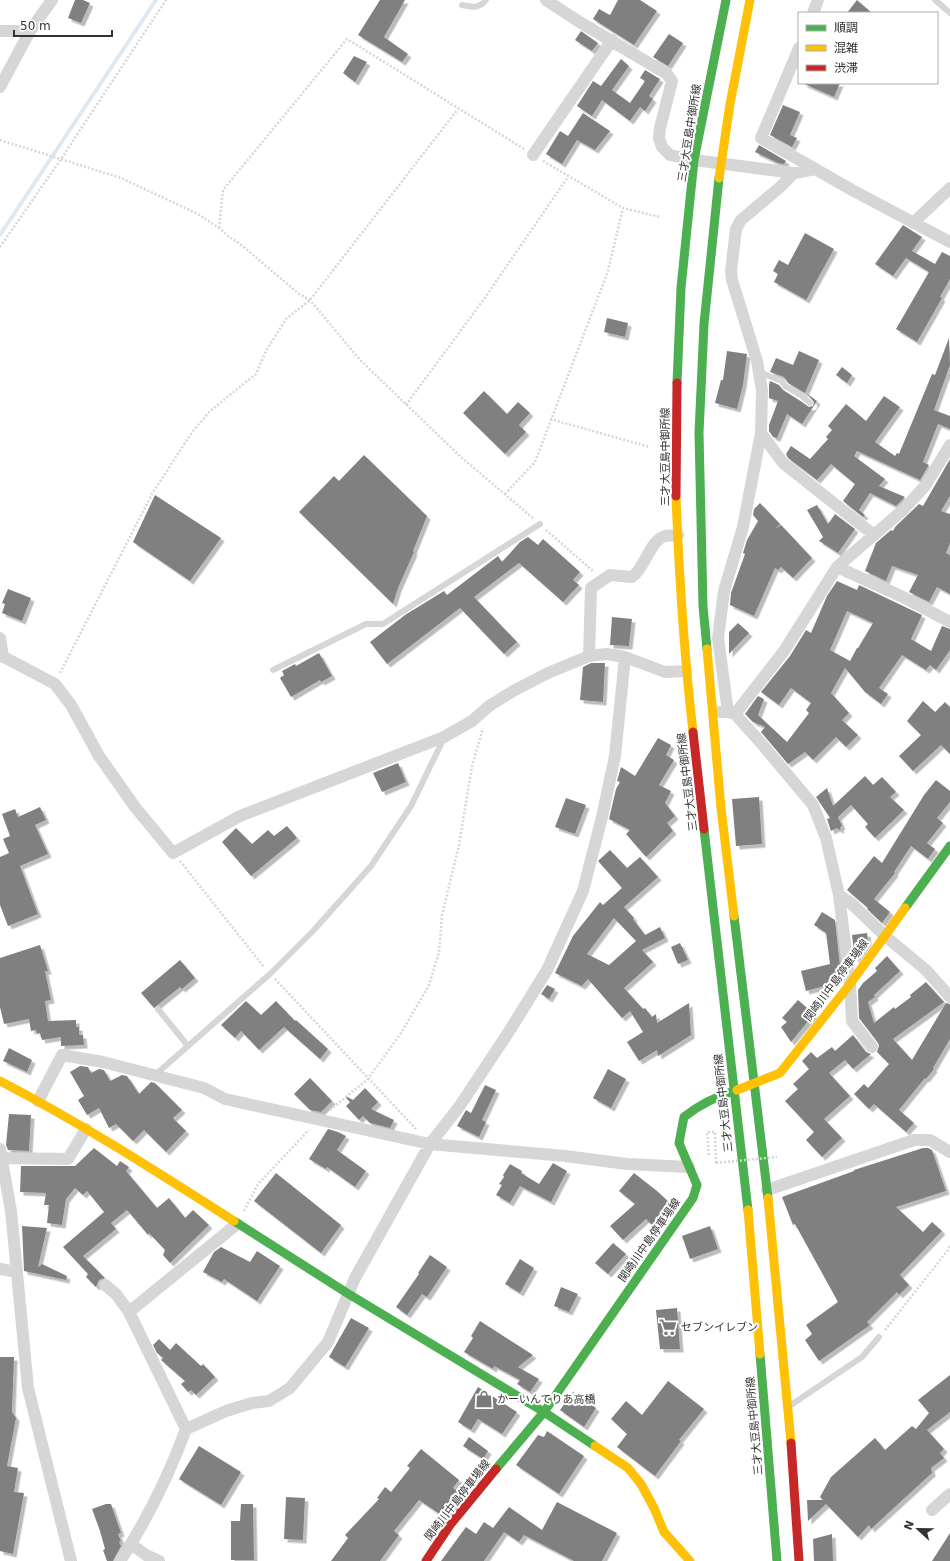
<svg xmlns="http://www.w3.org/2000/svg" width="950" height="1561" font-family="'DejaVu Sans','Noto Sans JP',sans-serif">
	<defs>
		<filter id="shadow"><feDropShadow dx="3.5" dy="3.5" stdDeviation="0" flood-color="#0004"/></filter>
	</defs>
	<rect width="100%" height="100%" fill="#fff"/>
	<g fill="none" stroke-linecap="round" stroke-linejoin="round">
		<!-- stream -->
		<path stroke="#dce9f4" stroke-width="4" d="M0 235 156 0"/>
	</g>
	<!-- building -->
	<path fill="#808080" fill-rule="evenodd" filter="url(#shadow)" d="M75 0H83L90 3 81 23 68 18Z
		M380 0H405L384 37 408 54 402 62 358 35Z
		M618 0H640L657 11 634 45 593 19 599 9 610 15Z
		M857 0 872 13H847Z
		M581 31 598 43 592 51 575 40Z
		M669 34 683 43 668 66 653 57Z
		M354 56 367 62 355 82 343 73Z
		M621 59 629 66 612 90 630 103 645 81 640 78 645 70 660 79 649 96 653 99 645 111 640 107 630 121 602 100 592 116 577 106 593 81 601 86Z
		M802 83H840L834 97Z
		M783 105 800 112 790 135 797 138 792 147 770 135Z
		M583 113 610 131 595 150 577 140 562 164 546 154 560 131 568 136Z
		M759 145 786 161 784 164 778 163 755 152Z
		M903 225 922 237 912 251 935 264 942 252 950 256V279L940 297 942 298 917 342 896 329 929 272 906 258 893 276 875 264Z
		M805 233 834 249 806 300 774 282 778 274 773 271 779 260 788 265Z
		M607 318 628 323 625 337 604 332Z
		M949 338 950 365 934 410 950 416V429L938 424 923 462 929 465 920 480 857 451 854 456 885 479 879 486 905 497 896 506 870 493 859 510 865 515 863 517 843 501 855 484 838 470 831 464 817 480 788 458 786 454 791 446 810 459 828 439 826 437 832 430 828 426 846 404 866 421 884 396 900 407 875 442 895 456 897 453 899 454 932 374 935 375Z
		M727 351 747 354 743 385 737 409 715 403 721 380H723Z
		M799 351 819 360 805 393 788 383 784 377 770 372 776 358 793 365Z
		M842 367 852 375 847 383 836 375Z
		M770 381 779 385 783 390 799 400 809 407 813 406 814 402 806 393 817 401 802 424 787 414 777 438 773 437 769 431V425L778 401 769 398V385Z
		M484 391 507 414 518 402 530 413 519 425 526 432 505 454 463 413Z
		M364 455 427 516 413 551 414 552 398 588 393 604 299 512 334 476 339 481Z
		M950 459V496L941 511 950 514V543L946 553 950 555V594L937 587 929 602 909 592 918 575 892 566 886 581 865 571 876 543 891 530 893 531 895 527 919 504 923 506Z
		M155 495 221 538 190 581 133 542Z
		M760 503 780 524 775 529 781 525 812 558 793 578 781 567 778 570 775 568 754 616 730 605 731 593 745 554 743 553 747 540 758 521 753 515 754 509Z
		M817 505 828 524 835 514 855 529 838 553 819 541 823 537 807 510Z
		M528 537 538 545 543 539 580 572 573 580 579 585 563 602 519 563 474 597 517 642 504 654 460 608 387 664 370 642 405 615 444 591 447 595 498 556 502 562 520 542Z
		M837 581 857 590 859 585 922 615 911 639 931 651 942 626 950 629V650L936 670 930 665 926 670 902 655 879 688 888 694 881 704 865 692 845 668 831 693 849 713 842 720 858 735 846 747 836 737 813 760 805 752 788 764 761 732 765 727 753 722 745 714 758 696 764 699 758 715 787 742 809 713 806 710 811 703 791 688 779 705 761 692 790 656 806 630 811 633 827 596ZM847 611 873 623 858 648H857L850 661 830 650Z
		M8 589 31 598 22 621 2 613 5 604 2 603Z
		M612 617 632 619 629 646 610 645Z
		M738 623 749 633 729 654V632Z
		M319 653 332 676 321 682 320 680 291 697 280 678 284 675 282 671 295 664 296 666Z
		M591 663H605L603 702 580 700 583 667Z
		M923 701 935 712 945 702 950 707V754L941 745 913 771 899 756 921 735 907 721Z
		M658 738 671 745 666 755 674 760 659 785 671 791 665 803 675 816 667 823 673 831 646 857 626 834 630 830 609 819 616 789 620 782 617 781 621 767 635 776Z
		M398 763 406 782 382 792 373 773Z
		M865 776 873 785 882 777 896 792 890 797 904 810 875 838 865 827 868 824 851 805 838 817 842 826 840 827 841 829 839 830 837 828 831 831 827 819 830 818 816 797 827 788 833 806Z
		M936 780 950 791V802L937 818 943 823 927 843 935 849 928 859 911 846 894 872 895 873 874 899 890 912 882 923 867 909 868 908 847 890 874 856 882 863 924 795Z
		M759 797 762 844 736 846 732 799Z
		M566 798 586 805 575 834 555 827Z
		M40 807 46 820 35 825 48 854 20 866 38 914 8 926 0 905V857L9 853 3 839 10 836 2 814 15 809 18 817Z
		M287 826 297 838 251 876 222 842 236 828 252 844 268 830 274 836Z
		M610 850 627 868 640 857 658 877 624 907 634 918 633 919 645 935 660 927 665 938 642 950 653 962 624 988 643 1009 645 1008 652 1017 656 1014 657 1023 689 1003 691 1035 658 1056 657 1050 639 1061 627 1042 643 1032 630 1011 622 1018 588 979 582 986 555 973 573 936 600 902 603 905 622 888 598 861ZM614 918 636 941 609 965 587 954Z
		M822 912 835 920 841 975 832 984 806 991 801 971 830 964 826 933 814 925Z
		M867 933 868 942 855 960 852 935Z
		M680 943 688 960 678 964 671 947Z
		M40 945 48 971H45L51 1000 45 1001 48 1021 76 1020V1027H79V1035H83L84 1045 61 1046V1037L42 1040 40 1033 37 1034 36 1030 31 1031 29 1019 4 1024 0 1007V958Z
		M887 956 900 971 874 995 875 997 868 1002 874 1023 894 1007 895 1009 911 997 910 995 926 982 944 1002 893 1039 912 1060 946 1003 950 1004V1039L933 1068 934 1069 926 1079 925 1078 899 1110 914 1123 906 1132 874 1104 869 1109 854 1094 864 1084 868 1088 889 1064 877 1052 879 1046 878 1043 859 1018 858 990 863 983 877 971 875 968Z
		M180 960 195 978 182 989 180 987 154 1008 141 993Z
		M547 985 555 989 549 999 541 994Z
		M798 1000 814 1014 791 1042 781 1027 787 1022 782 1018Z
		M246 1001 261 1015 276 1001 295 1021 296 1020 328 1049 320 1059 284 1027 259 1050 241 1031 235 1038 221 1025Z
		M853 1035 866 1052 871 1054 853 1069 845 1060 829 1073 850 1096 824 1119 842 1138 822 1157 806 1140 814 1132 785 1101 798 1089 793 1084 809 1069 802 1061 811 1052 817 1058 832 1047 835 1051Z
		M9 1048 32 1060 27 1072 3 1061Z
		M80 1066 88 1067 91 1073 99 1069 104 1070 110 1081 122 1075 127 1076 139 1094 151 1082 155 1083 182 1110 173 1118 186 1131 166 1152 144 1130 133 1141 116 1124 109 1128 99 1108 87 1115 78 1100 84 1096 70 1072Z
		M608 1069 626 1079 611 1108 593 1098Z
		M310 1078 332 1101 321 1112 310 1110 294 1094Z
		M485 1085 496 1090 482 1120 486 1122 479 1137 457 1126 466 1110 471 1113Z
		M365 1088 378 1102 371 1109 394 1120 390 1128 370 1123 363 1116 359 1120 346 1106 350 1102 345 1097 346 1096 353 1100Z
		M9 1114 31 1115 29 1151 8 1150 6 1145Z
		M328 1129 338 1132 346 1136 337 1150 366 1171 355 1187 327 1167 326 1169 309 1159Z
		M94 1148 117 1166 120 1161 129 1167 126 1171 157 1208 169 1198 185 1218 193 1210 209 1225 170 1263 163 1255 165 1250 149 1233 148 1235 127 1210 111 1223 116 1229 83 1256 105 1278 99 1280 96 1287 86 1277 88 1274 63 1247 104 1212 87 1191 83 1195 75 1188 66 1199 62 1225 47 1223 49 1205H44L46 1193 20 1192 21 1166H75Z
		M923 1148H928L932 1150 946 1191 896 1207 923 1232 932 1222 942 1231 900 1275 909 1285 899 1295 897 1292 867 1322 870 1325 819 1361 805 1340 812 1334 806 1325 838 1302 795 1224 793 1225 782 1197 854 1171V1170Z
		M553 1163 567 1171 551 1202 520 1186 510 1203 496 1195 502 1185 499 1184 504 1177 503 1175 510 1164 522 1171 521 1173 539 1184Z
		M276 1173 341 1225 321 1253 254 1201Z
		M634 1173 657 1191 672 1205 653 1226 646 1219 623 1240 610 1226 635 1204 619 1191Z
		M22 1226 47 1228 38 1267 42 1264 67 1276 66 1280 24 1271Z
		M710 1226 718 1249 690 1259 682 1236Z
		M613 1243 626 1254 608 1274 595 1263Z
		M221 1247 250 1262 257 1251 280 1266 257 1301 224 1279 222 1282 203 1272 214 1252Z
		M430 1255 447 1267 427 1297 422 1294 407 1315 396 1307 419 1274 418 1273Z
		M520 1259 534 1268 520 1293 505 1284Z
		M561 1287 578 1294 569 1312 554 1306Z
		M677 1308 680 1349H660L656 1310Z
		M351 1318 369 1328 345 1367 329 1357Z
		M480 1321 533 1355 518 1367 539 1379 530 1392 517 1384 520 1380 494 1366 493 1369 464 1352 473 1338 471 1336Z
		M159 1339 170 1350 176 1343 201 1366 203 1364 215 1377 196 1395 191 1390 188 1392 181 1384 185 1381 161 1360 163 1358 157 1353 153 1345Z
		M0 1357H14L12 1412 16 1418 7 1466 18 1468 14 1492 24 1493 13 1554 0 1551Z
		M950 1375V1412L927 1430 944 1449 940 1453 944 1458 931 1468 932 1473 871 1529 869 1525 858 1537 826 1504 808 1521 807 1500H823L820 1497 831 1477 875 1438 885 1450 912 1426 916 1429 929 1413 918 1400Z
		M668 1381 704 1409 679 1440 681 1441 655 1476 617 1447 627 1434 611 1419 626 1401 642 1415Z
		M478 1387 517 1412 502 1434 478 1419 471 1430 458 1422Z
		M573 1392 596 1408 584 1427 560 1410Z
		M547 1431 584 1456 559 1494 516 1465 538 1435 544 1437Z
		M469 1437 488 1451 483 1459 463 1446Z
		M199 1446 241 1472 221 1505 179 1479Z
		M421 1449 459 1480 453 1488 462 1495 444 1517 419 1500 394 1531 399 1535 380 1561H331L348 1538 345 1535 379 1499 377 1498 385 1487 391 1492 410 1468 407 1466Z
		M286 1497 305 1498 303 1540 284 1539Z
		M557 1502 617 1533 602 1561H574L524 1535 519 1542 504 1532 484 1561H441L466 1527 476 1534 484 1522 493 1528 509 1507 542 1530Z
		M106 1504H111L121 1533 118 1534 121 1541 119 1542 121 1546 113 1561H107L103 1550 105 1549 100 1531 92 1509Z
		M241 1504H253L254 1560H231V1521H240Z
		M950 1533V1561H932Z
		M832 1534 833 1561H814L813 1539Z"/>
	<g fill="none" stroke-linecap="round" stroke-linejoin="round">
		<!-- path -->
		<path stroke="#d6d6d6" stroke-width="2.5" stroke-dasharray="2 2" stroke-linecap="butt" d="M0 140 121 178 198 214 219 228 229 237 239 243 299 294 310 300 360 360 461 457 534 519
			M543 161 623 208 660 217
			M219 228 223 190 347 39 524 149
			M0 247 61 159 166 0
			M406 405 484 299 568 177
			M550 419 650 447
			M505 494 535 462 608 271 623 208
			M546 530 593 571
			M60 673 152 494 179 452 193 431 210 411 256 374 266 351 286 319 310 300 458 109
			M180 861 264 967
			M275 979 416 1129
			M330 1110 368 1079 401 1033 429 985 439 952 442 915 459 845 472 766 483 728
			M709 1155 707 1132H715L716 1163
			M244 1211 258 1184 309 1130
			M885 1330 948 1250 950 1245"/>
		<!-- lane -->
		<path stroke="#d6d6d6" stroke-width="6" d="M935 0 950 13
			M462 5C473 7 479 9 486 0
			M759 372 782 381 785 386 802 396 810 403
			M273 670 366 624H383L540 524
			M158 1009 188 1046
			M155 1075 270 974 314 930 371 866 411 806 444 738
			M791 1405 862 1357 879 1337"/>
		<!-- street -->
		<path stroke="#d6d6d6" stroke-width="12" d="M546 0 578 21 667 74 672 81 660 128 659 138 662 147 670 155 694 160 794 173 816 169
			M813 13 818 0
			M0 31H30
			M799 48 761 138 852 190 950 242
			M0 87 30 31 52 0
			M533 155 612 40
			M913 223 950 188
			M761 433 783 463 874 535
			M837 567 903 597 950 622
			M0 638 3 657
			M0 655 55 684 71 705 99 756 135 807 173 853 240 816 444 737 472 721 489 706 515 690 548 673 589 656 606 654 625 657 665 672 686 671
			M589 656 591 588 610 575 632 577C645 568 650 540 665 536 669 535 674 536 678 535
			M720 712H728L735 714 761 743 813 805 826 838 839 895 853 905 885 936 926 970 950 997
			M728 712 718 638 724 591 743 527 761 433 762 390 757 361 732 280 731 271 736 229 741 220 779 188 794 173
			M735 714 784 651 837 567 903 510 925 486 950 445
			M839 895 850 984 852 1021 872 1047
			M38 1101 62 1055 103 1062 204 1088 225 1099 430 1144 565 1156 627 1164 689 1167
			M0 1149 11 1211 28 1388 71 1561
			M2 1158 68 1159 86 1129
			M767 1190 914 1140H930L950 1152
			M0 1269 17 1272
			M105 1285 116 1294 129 1312
			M186 1429 129 1312 237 1224
			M932 1510 950 1494
			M131 1544 146 1555 159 1561
			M120 1561C147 1520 169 1475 186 1429L226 1411 252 1403 269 1401 290 1388 328 1342 355 1278 430 1144 459 1107 510 1030 547 970 583 891 602 817 615 756 625 657"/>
		<!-- fast -->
		<path stroke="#4caf50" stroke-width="9" d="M677 383 681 288 694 160 726 0
			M707 649 703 606 699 433 704 324 719 178
			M704 829 748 1210
			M905 908 950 846
			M734 916 768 1198
			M234 1221 347 1293 544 1412 595 1446
			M760 1354 777 1561
			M496 1469 544 1412 693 1198 697 1185 679 1143 684 1117C700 1104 717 1096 737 1090"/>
		<!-- slow -->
		<path stroke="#ffc107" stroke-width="9" d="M719 178 730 104 750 0
			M676 496C679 575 684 653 693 732
			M707 649 721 808 734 916
			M0 1081C81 1123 157 1172 234 1221
			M737 1090 780 1073 850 984 905 908
			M768 1198 791 1443
			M748 1210 760 1354
			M595 1446 628 1468 641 1484 654 1508 664 1532 690 1561"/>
		<!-- jam -->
		<path stroke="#c62828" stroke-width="9" d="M676 496 677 383
			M693 732 704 829
			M791 1443 799 1561
			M426 1561 450 1525 496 1469"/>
		<!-- path-bridge -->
		<path stroke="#d6d6d6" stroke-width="2.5" stroke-dasharray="2 2" stroke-linecap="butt" d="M716 1163 777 1157"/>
	</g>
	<!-- icons -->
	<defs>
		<g id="supermarket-bare" transform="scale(1.38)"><path d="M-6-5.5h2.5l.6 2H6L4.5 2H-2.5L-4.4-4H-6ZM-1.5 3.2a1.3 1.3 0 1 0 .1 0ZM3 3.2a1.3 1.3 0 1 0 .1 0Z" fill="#7a7a7a" stroke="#fff" stroke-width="2.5" paint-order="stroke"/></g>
		<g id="shop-bare" transform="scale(1.38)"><path d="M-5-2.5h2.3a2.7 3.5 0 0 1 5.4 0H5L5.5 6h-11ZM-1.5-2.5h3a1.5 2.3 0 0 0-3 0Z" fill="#7a7a7a" stroke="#fff" stroke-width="2.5" paint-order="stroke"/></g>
	</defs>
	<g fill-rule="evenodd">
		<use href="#supermarket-bare" x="668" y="1327"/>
		<use href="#shop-bare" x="484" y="1399"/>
	</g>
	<g text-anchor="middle" stroke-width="4" stroke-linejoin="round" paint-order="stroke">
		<!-- street labels -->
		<g font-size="11" fill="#323232" stroke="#fff">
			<text transform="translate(689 133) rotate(-81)" y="4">三才大豆島中御所線</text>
			<text transform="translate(665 457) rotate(-90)" y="4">三才大豆島中御所線</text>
			<text transform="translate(687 782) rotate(-97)" y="4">三才大豆島中御所線</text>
			<text transform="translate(836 980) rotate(-53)" y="4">関崎川中島停車場線</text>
			<text transform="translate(723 1103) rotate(-96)" y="4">三才大豆島中御所線</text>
			<text transform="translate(649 1240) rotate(-55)" y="4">関崎川中島停車場線</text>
			<text transform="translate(754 1426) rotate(-95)" y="4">三才大豆島中御所線</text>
			<text transform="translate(457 1500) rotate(-52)" y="4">関崎川中島停車場線</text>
		</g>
		<!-- poi labels -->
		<g font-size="11" fill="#323232" stroke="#fff" text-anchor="start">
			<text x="681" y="1331">セブンイレブン</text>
			<text x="497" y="1403">かーいんてりあ高橋</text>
		</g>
	</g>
	<!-- legend -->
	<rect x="798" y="12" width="140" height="72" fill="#ffffff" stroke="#adadad"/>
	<rect x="806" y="25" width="20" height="6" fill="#4caf50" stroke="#adadad"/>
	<text x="834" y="32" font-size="12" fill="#323232">順調</text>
	<rect x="806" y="45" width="20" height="6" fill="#ffc107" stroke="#adadad"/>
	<text x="834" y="52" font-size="12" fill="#323232">混雑</text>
	<rect x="806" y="65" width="20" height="6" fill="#c62828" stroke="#adadad"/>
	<text x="834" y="72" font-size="12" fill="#323232">渋滞</text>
	<!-- north arrow -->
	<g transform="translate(918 1529) rotate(292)" stroke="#ffffff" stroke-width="3" paint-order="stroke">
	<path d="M0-3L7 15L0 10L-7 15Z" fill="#323232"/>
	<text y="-6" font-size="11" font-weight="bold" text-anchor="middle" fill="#323232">N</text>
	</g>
	<!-- scale -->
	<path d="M14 30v6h98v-6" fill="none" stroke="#323232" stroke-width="2"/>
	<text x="20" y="30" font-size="12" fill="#323232" stroke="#ffffff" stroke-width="3" paint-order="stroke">50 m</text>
</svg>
